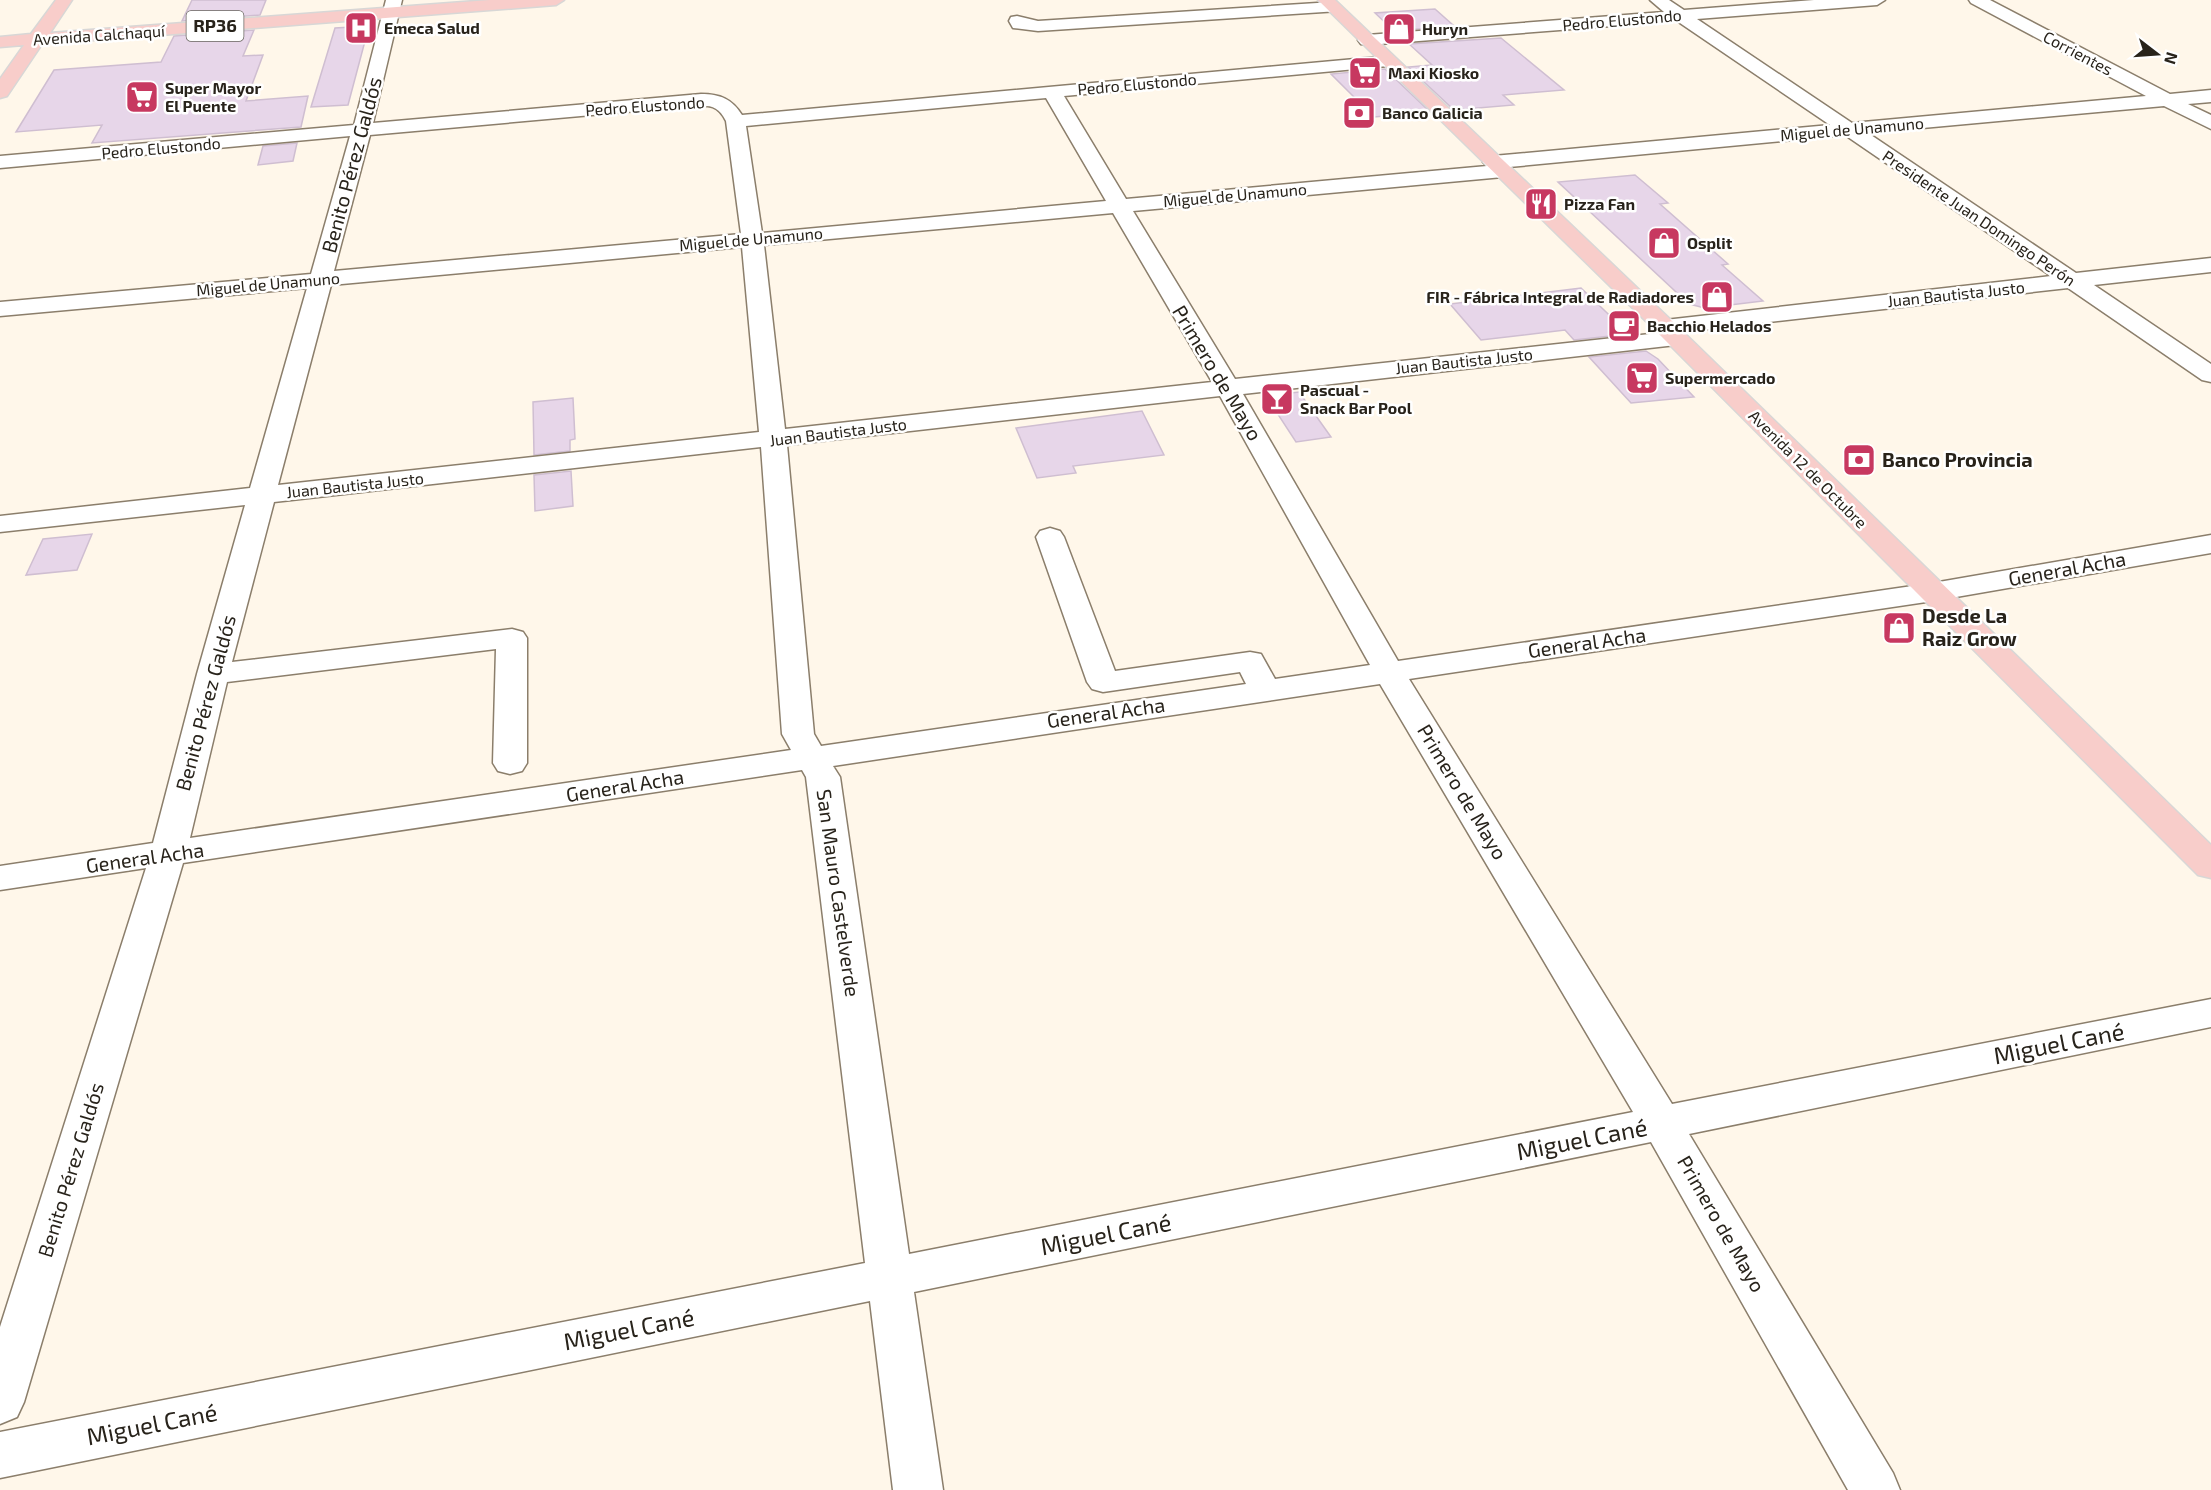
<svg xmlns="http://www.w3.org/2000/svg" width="2211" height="1490" font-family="'Exo 2',sans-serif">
	<rect width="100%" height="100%" fill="#fff7ea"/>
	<!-- building -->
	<path fill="#e7d6e9" stroke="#cfbed1" stroke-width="1.5" d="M192 0H266L260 15 182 21Z
		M1435 9 1454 26 1394 31 1375 13Z
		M369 26 348 105 311 107 335 28Z
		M254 30 243 56 263 55 246 101 308 96 301 127 92 143 102 125 16 132 54 70 161 62 174 36Z
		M1501 38 1564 90 1503 95 1514 105 1454 110 1408 67 1432 65 1409 44Z
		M1385 69 1430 112 1374 117 1331 74Z
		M297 143 293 161 258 165 263 146Z
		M1635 175 1668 203 1660 204 1728 264 1722 265 1763 301 1705 308 1689 304 1558 182Z
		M1581 288 1629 334 1574 340 1565 330 1481 340 1450 304Z
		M1646 351 1658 359 1694 397 1631 403 1589 357Z
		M1299 392 1331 437 1296 442 1266 396Z
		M573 398 575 439 570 440V451L534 455 533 402Z
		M1142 411 1164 455 1073 466 1076 473 1037 478 1016 428Z
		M571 471 573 506 535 511 534 475Z
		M92 534 77 570 26 575 43 539Z"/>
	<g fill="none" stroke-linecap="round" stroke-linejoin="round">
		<!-- minor casing -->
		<g stroke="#8b7e6b" stroke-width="3">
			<path id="minor" d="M386 0H402L373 123 701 94C720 94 732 99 742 115L1388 56 1394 57 1397 61 1394 65 1388 66 1064 96 1126 199 1487 166 1483 162 1486 158 1493 156 1830 125 1677 21 1367 45 1361 44 1358 40 1361 36 1367 35 1664 12 1650 0H1669L1684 10 1814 0H1885L1877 5 1697 19 1852 123 2146 96 1971 3 1969 0H1990L2170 94 2211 90V102L2188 104 2211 115V129L2164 106 1868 133 2076 273 2211 258V272L2094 285 2211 364V382L2202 380 2068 288 1682 332 1688 338 1684 343 1676 345 1243 394 1398 661 1933 583 2211 535V553L1933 601 1409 679 1672 1104 2211 999V1027L1689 1134 1893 1473 1900 1490H1848L1651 1142 914 1292 943 1490H893L870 1301 0 1478V1432L865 1263 806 777 802 770 183 863 24 1402 17 1417 0 1424V1327L146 868 0 890V866L153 843 197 674 245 505 0 532V516L250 488 307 288 0 316V302L311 274 350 136 0 168V156L354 125ZM1046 98 1106 201 762 233 746 126ZM693 106C710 105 718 105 726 121L741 234 334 271 370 135ZM1845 135 2051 276 1665 320 1657 322 1653 327 1659 333 1235 379 1133 211 1503 177 1510 175 1513 171 1509 167ZM1113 213 1212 382 785 429 764 245ZM742 247 759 432 278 485 331 285ZM1220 396 1370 665 1275 679 1261 654 1250 652 1115 671 1064 537 1060 531 1050 528 1040 531 1036 537 1087 682 1092 689 1103 692 1240 672 1246 684 821 746 814 734 787 445ZM761 447 782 734 791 750 190 838 227 682 496 649 493 763 498 771 510 774 522 771 527 763V638L523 632 512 629 232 662 274 502ZM1380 684 1633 1112 909 1254 840 777 833 766Z
				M1333 2 1341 7 1339 11 1038 31 1013 28 1009 21 1011 17 1017 16 1038 21Z"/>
		</g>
		<!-- major casing -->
		<g stroke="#d8d7d6" stroke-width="3">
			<path id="major" d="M56 0H72L50 33 490 0H564L556 5 42 44 7 96 0 98V79L24 45 0 47V37L31 34Z
				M1318 0H1335L1673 322 2211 845V878L2198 875 1657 332Z"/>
		</g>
		<!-- minor -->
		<use href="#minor" fill="#fff" fill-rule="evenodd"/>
		<!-- major -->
		<use href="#major" fill="#f8cdca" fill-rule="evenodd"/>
	</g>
	<!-- icons -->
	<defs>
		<g id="hospital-square" transform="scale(1.725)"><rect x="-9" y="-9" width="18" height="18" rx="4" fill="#c73860" stroke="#fff"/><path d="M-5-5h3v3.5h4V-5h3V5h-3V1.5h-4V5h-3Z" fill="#fff"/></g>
		<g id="shop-square" transform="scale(1.725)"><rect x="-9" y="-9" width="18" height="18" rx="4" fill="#c73860" stroke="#fff"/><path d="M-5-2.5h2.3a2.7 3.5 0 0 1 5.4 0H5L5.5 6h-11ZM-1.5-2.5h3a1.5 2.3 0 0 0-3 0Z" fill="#fff"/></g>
		<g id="supermarket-square" transform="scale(1.725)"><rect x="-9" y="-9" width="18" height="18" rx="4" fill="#c73860" stroke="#fff"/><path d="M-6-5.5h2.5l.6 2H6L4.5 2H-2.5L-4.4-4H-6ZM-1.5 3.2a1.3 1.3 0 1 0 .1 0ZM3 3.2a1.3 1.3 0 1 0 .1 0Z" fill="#fff"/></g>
		<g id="bank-square" transform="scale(1.725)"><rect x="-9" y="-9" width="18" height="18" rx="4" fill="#c73860" stroke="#fff"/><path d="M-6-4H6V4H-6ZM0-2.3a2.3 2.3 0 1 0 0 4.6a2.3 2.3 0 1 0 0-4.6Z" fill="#fff"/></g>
		<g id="restaurant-square" transform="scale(1.725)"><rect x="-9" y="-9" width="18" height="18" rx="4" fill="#c73860" stroke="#fff"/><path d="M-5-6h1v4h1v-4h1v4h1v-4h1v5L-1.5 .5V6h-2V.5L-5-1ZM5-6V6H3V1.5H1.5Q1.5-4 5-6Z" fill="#fff"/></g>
		<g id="cafe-square" transform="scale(1.725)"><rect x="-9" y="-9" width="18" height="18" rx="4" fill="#c73860" stroke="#fff"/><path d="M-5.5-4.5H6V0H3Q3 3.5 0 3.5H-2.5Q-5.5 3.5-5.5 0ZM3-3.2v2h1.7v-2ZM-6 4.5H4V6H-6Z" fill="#fff"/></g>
		<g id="bar-square" transform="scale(1.725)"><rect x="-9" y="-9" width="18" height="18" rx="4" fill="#c73860" stroke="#fff"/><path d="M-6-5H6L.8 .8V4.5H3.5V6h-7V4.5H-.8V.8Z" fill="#fff"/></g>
	</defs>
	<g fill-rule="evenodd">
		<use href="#hospital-square" x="361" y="28"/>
		<use href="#shop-square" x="1399" y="29"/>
		<use href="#supermarket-square" x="1365" y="73"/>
		<use href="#supermarket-square" x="142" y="97"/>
		<use href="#bank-square" x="1359" y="113"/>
		<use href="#restaurant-square" x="1541" y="204"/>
		<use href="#shop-square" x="1664" y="243"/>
		<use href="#shop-square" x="1717" y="297"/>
		<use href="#cafe-square" x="1624" y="326"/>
		<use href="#supermarket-square" x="1642" y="378"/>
		<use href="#bar-square" x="1277" y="399"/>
		<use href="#bank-square" x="1859" y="460"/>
		<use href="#shop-square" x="1899" y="628"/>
	</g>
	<g text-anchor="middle" stroke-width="5" stroke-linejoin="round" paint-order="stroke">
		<!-- far-street labels -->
		<g font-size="16" fill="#28231b" stroke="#fff">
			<text transform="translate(1622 20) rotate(-5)" y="6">Pedro Elustondo</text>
			<text transform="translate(99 35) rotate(-4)" y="6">Avenida Calchaquí</text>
			<text transform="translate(2078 53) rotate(28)" y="6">Corrientes</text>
			<text transform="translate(1137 84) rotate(-5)" y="6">Pedro Elustondo</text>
			<text transform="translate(645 106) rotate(-4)" y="6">Pedro Elustondo</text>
			<text transform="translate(1852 129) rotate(-5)" y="6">Miguel de Unamuno</text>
			<text transform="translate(161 148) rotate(-5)" y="6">Pedro Elustondo</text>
			<text transform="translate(1235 195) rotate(-5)" y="6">Miguel de Unamuno</text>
			<text transform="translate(1979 218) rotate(34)" y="6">Presidente Juan Domingo Perón</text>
			<text transform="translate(751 239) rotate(-5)" y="6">Miguel de Unamuno</text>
			<text transform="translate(268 284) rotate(-5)" y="6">Miguel de Unamuno</text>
			<text transform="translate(1956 294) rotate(-6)" y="6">Juan Bautista Justo</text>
			<text transform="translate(1464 361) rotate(-6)" y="6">Juan Bautista Justo</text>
			<text transform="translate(838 432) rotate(-7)" y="6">Juan Bautista Justo</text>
			<text transform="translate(1808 469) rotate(45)" y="6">Avenida 12 de Octubre</text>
			<text transform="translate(355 485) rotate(-6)" y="6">Juan Bautista Justo</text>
		</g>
		<!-- far-poi labels -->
		<g font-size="16" font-weight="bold" fill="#28231b" stroke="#fff" text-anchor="start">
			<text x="384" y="34">Emeca Salud</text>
			<text x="1422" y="35">Huryn</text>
			<text x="1388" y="79">Maxi Kiosko</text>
			<text x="165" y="94">Super Mayor<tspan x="165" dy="18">El Puente</tspan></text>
			<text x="1382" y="119">Banco Galicia</text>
			<text x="1564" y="210">Pizza Fan</text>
			<text x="1687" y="249">Osplit</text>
			<text x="1694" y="303" text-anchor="end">FIR - Fábrica Integral de Radiadores</text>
			<text x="1647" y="332">Bacchio Helados</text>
			<text x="1665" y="384">Supermercado</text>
			<text x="1300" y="396">Pascual -<tspan x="1300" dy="18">Snack Bar Pool</tspan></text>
		</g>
		<!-- shield labels -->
		<rect fill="#fff" stroke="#68655f" stroke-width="1.5" x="186.5" y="11" width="57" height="30" rx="4.5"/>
		<g font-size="18" font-weight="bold" fill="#28231b">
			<text x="215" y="32">RP36</text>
		</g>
		<!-- street labels -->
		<g font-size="20" fill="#28231b" stroke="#fff">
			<text transform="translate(352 165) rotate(-75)" y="7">Benito Pérez Galdós</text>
			<text transform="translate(1217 373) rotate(59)" y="7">Primero de Mayo</text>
			<text transform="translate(2067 569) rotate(-10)" y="7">General Acha</text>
			<text transform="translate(1587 643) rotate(-8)" y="7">General Acha</text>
			<text transform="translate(206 703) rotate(-75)" y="7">Benito Pérez Galdós</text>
			<text transform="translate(1106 713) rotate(-8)" y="7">General Acha</text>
			<text transform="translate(625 786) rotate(-9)" y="7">General Acha</text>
			<text transform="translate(1462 792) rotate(59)" y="7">Primero de Mayo</text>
			<text transform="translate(145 858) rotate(-8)" y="7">General Acha</text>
			<text transform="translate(838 893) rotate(82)" y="7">San Mauro Castelverde</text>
			<text transform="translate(71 1170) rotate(-73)" y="7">Benito Pérez Galdós</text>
			<text transform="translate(1721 1224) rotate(60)" y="7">Primero de Mayo</text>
		</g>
		<!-- poi labels -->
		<g font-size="20" font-weight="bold" fill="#28231b" stroke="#fff" text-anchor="start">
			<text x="1882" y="467">Banco Provincia</text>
			<text x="1922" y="623">Desde La<tspan x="1922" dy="23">Raiz Grow</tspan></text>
		</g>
		<!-- near-street labels -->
		<g font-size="24" fill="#28231b" stroke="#fff">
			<text transform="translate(2059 1044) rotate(-11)" y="8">Miguel Cané</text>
			<text transform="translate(1582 1140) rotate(-11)" y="8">Miguel Cané</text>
			<text transform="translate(1106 1235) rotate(-11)" y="8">Miguel Cané</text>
			<text transform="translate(629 1330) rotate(-11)" y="8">Miguel Cané</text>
			<text transform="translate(152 1425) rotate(-11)" y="8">Miguel Cané</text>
		</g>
	</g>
	<!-- north arrow -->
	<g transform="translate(2157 54) rotate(107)" stroke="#ffffff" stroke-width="4.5" paint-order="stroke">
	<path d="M0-4.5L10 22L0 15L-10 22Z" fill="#28231b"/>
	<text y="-9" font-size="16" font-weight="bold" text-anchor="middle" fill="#28231b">N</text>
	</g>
</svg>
